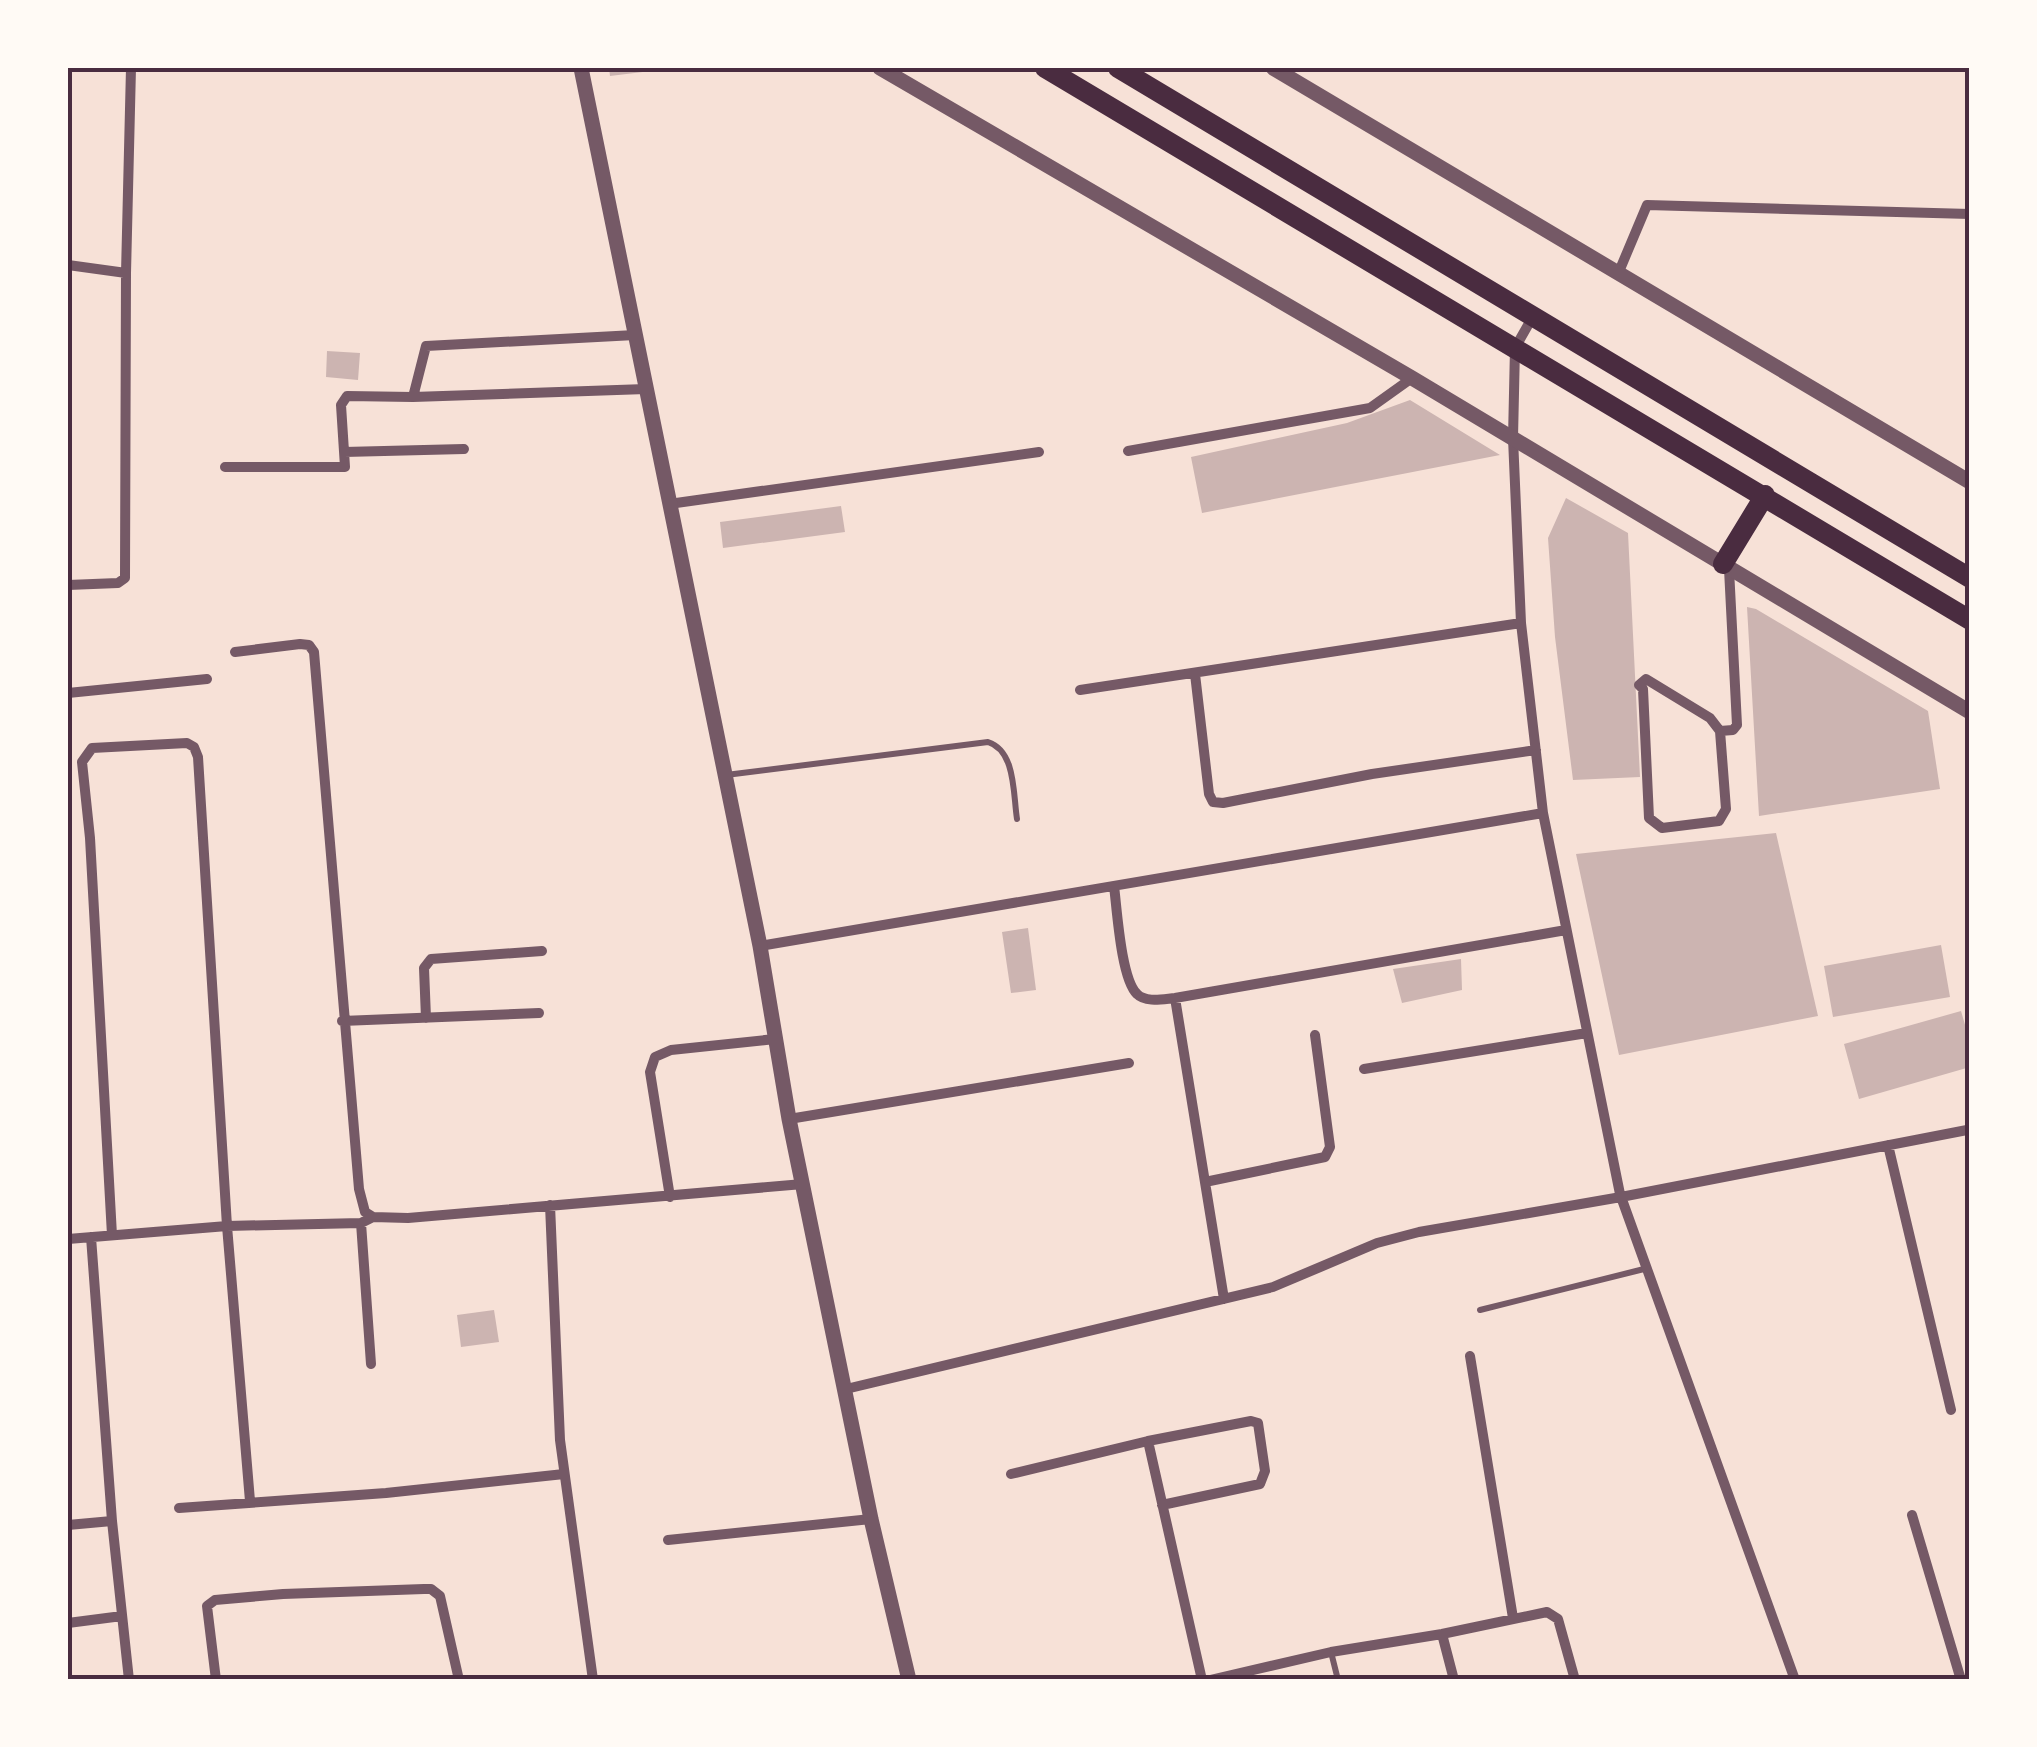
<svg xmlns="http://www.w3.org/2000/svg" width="2037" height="1747" font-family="'Golos Text',sans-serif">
	<rect width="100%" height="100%" fill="#f7e1d7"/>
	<!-- building -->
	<path fill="#ccb4b1" d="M609 68H659V70L610 76Z
		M327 351 360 353 358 380 326 377Z
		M1410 400 1500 455 1202 513 1191 457 1347 423Z
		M1566 498 1628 533 1640 777 1573 780 1555 637 1548 538Z
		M841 506 845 532 723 548 720 522Z
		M1747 607 1756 609 1928 711 1940 789 1759 816Z
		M1776 833 1818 1016 1619 1055 1576 854Z
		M1028 928 1036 990 1011 993 1002 932Z
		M1941 945 1950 997 1833 1017 1824 966Z
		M1461 959 1462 990 1402 1003 1393 969Z
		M1961 1011 1970 1042V1067L1859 1099 1844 1044Z
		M494 1310 499 1342 461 1347 457 1315Z"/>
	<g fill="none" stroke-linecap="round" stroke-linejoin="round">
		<!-- service -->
		<path stroke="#755966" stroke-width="6" d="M726 775 988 742C1016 751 1013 794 1017 819
			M1480 1310 1648 1268
			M1331 1652 1338 1680"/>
		<!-- minor -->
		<path stroke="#755966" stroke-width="10" d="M68 265 126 273 131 68
			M1618 274 1647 205 1970 214
			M1532 318 1515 348 1513 438 1521 623 1543 813 1620 1194 1795 1680
			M413 397 426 346 635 335
			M1128 451 1370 408 1412 378
			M344 452 464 449
			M225 467H345L341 405 347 396 413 397 646 389
			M669 504 1039 452
			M68 585 118 583 125 578 126 273
			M235 652 300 644 309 645 314 652 359 1189 365 1212 373 1217 408 1218 803 1184
			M1195 674 1209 794 1213 802 1223 803 1372 774 1536 750
			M1646 679 1710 718 1720 731 1726 809 1719 821 1662 828 1649 818 1643 689 1639 685Z
			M1080 690 1521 623
			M68 693 207 679
			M1720 731 1733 730 1737 725 1729 569
			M1114 886C1117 909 1121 979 1137 994 1146 1003 1163 999 1175 998L1566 930
			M760 946 1543 813
			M1175 998 1224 1299
			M426 1018 424 968 431 959 542 951
			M342 1021 539 1013
			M1364 1069 1587 1033
			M789 1119 1129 1063
			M1888 1145 1951 1410
			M1205 1182 1325 1157 1330 1147 1315 1035
			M670 1197 650 1072 655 1057 671 1050 775 1039
			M550 1205 560 1440 593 1680
			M361 1223 371 1364
			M112 1235 90 838 82 762 92 748 187 743 194 747 198 757 227 1226 250 1501
			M91 1237 112 1521 129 1680
			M68 1239 227 1226 361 1223 373 1217
			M1470 1356 1513 1618
			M846 1389 1273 1287 1377 1243 1419 1232 1621 1197 1967 1130
			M1148 1441 1202 1680
			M1011 1474 1148 1441 1251 1421 1258 1423 1265 1471 1260 1484 1162 1505
			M179 1508 386 1493 564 1474
			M1912 1515 1961 1680
			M68 1525 112 1521
			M668 1540 871 1519
			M68 1623 122 1616
			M1442 1634 1454 1680
			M216 1680 207 1606 215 1600 283 1594 424 1589H431L440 1596 459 1680
			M1210 1680 1331 1652 1442 1634 1547 1612 1558 1619 1575 1680"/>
		<!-- tertiary -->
		<path stroke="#755966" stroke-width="15" d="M581 68 760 946 789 1119 871 1519 909 1680
			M880 68 1412 378 1970 712
			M1273 68 1970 482"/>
		<!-- trunk -->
		<path stroke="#4a2c40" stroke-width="20" d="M1045 68 1970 620
			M1118 68 1970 578
			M1723 564 1765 495"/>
	</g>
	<!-- border -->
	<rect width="2037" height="1747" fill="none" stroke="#fffaf5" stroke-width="140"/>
	<rect x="70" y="70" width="1897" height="1607" fill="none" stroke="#4a2c40" stroke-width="4"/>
</svg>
